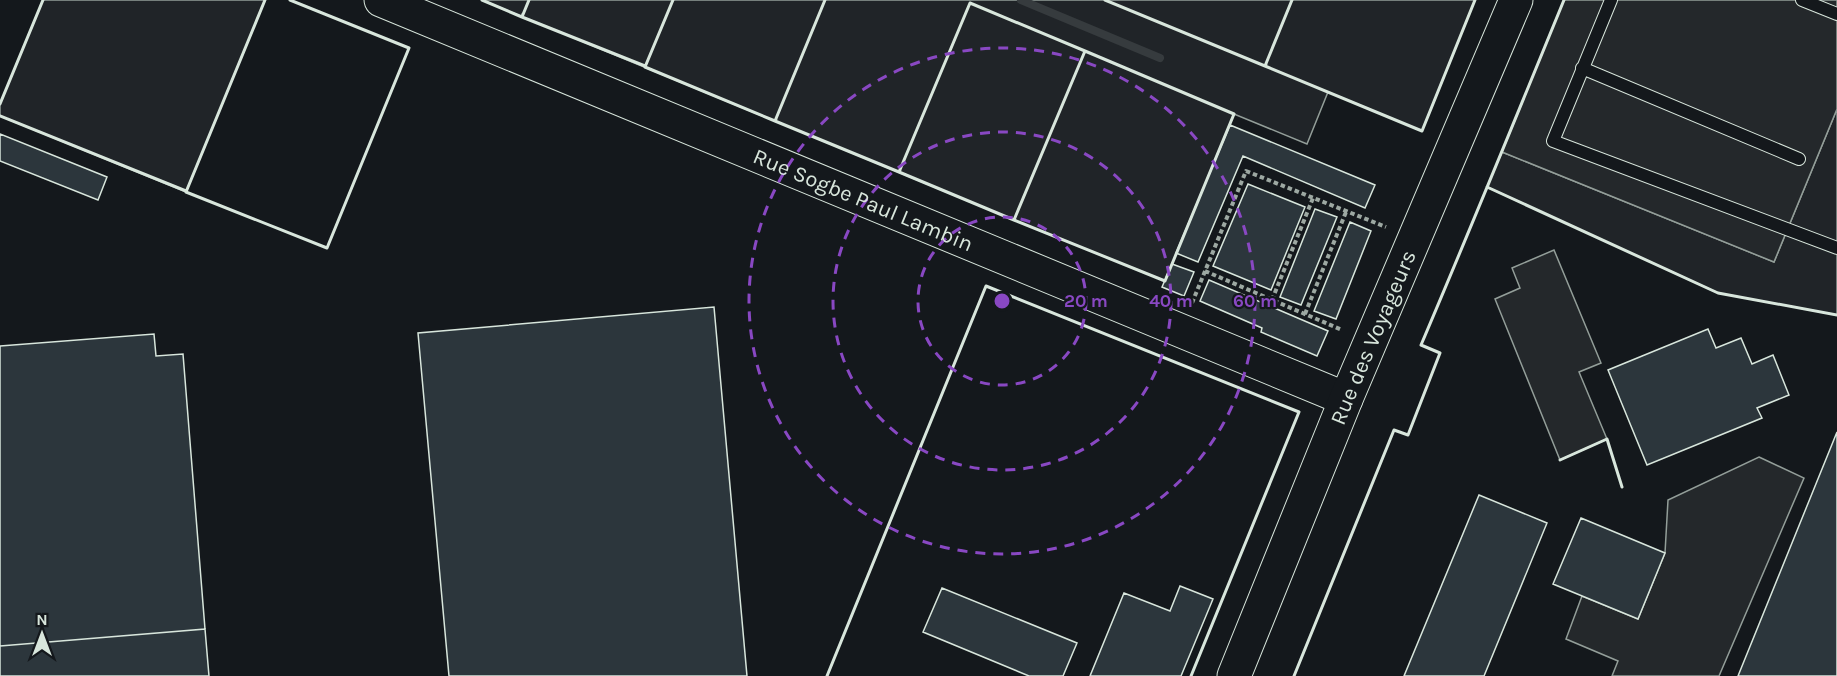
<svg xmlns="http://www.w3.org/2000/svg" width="1837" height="676" font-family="Karla,sans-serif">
	<rect width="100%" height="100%" fill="#14181c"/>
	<!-- green -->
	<path fill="#202428" stroke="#939e99" stroke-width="1.5" d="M43 0H265L186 192 0 116V104Z
		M482 0H1475L1422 131 1328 92 1307 144 1234 114 1165 281 1014 220Z
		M1837 109V315L1718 293 1487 187 1502 152 1774 262Z"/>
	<!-- parking -->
	<path fill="#24282b" stroke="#939e99" stroke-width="1.5" d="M1564 0H1837V109L1774 262 1502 152Z
		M1554 250 1601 363 1579 372 1607 439 1560 460 1495 299 1520 288 1512 268Z
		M1759 457 1804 478 1719 676H1612L1618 661 1566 639 1582 596 1638 619 1665 553 1668 500Z"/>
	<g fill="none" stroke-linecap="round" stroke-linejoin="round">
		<!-- stream -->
		<path stroke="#363b3e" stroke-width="8" d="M1021 0 1160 58"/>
	</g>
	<!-- building -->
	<path fill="#2c363c" stroke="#d8e6dc" stroke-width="1.5" d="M1230 125 1375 185 1365 208 1243 156 1198 262 1176 253Z
		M0 134 107 177 98 200 0 161Z
		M1248 184 1305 207 1271 290 1213 266Z
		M1315 209 1337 217 1301 305 1280 297Z
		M1350 222 1371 231 1336 319 1314 311Z
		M1172 264 1194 272 1184 296 1162 287Z
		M1209 280 1328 331 1317 356 1261 332 1262 328 1200 301Z
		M714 307 747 676H449L418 333Z
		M1708 329 1716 348 1741 338 1752 364 1773 355 1789 395 1757 408 1762 418 1647 465 1608 370Z
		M154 334 156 356 183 354 205 629 0 646V346Z
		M1837 432V676H1738Z
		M1479 495 1547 523 1484 676H1404Z
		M1581 518 1665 553 1638 619 1553 584Z
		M1180 586 1213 599 1181 676H1090L1124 593 1170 611Z
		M942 588 1077 643 1063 676H1029L923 632Z
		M205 629 209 676H0V646Z"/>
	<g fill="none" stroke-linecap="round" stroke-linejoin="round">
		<!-- lane casing -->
		<g stroke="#d8e6dc" stroke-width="14">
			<path id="lane" d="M1611 0 1553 141 1837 248
				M1802 0 1837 14
				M1582 68 1799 159"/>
		</g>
		<!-- secondary casing -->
		<g stroke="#d8e6dc" stroke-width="35">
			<g id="secondary">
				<path id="s1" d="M381 0 1346 399"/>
				<path id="s2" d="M1234 676 1346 399 1516 0"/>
			</g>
		</g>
		<!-- path -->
		<path stroke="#9da8a2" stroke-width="4" stroke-dasharray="4.5 3" stroke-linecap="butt" d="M1205 271 1342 330
			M1272 300 1313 198
			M1192 303 1246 171 1386 227
			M1305 314 1346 212"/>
		<!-- lane -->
		<use href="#lane" stroke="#14181c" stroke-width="12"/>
		<!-- secondary -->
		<use href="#secondary" stroke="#14181c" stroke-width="33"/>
		<!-- wall -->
		<path stroke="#d8e6dc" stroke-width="3" d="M265 0 186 192 327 248 409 48 290 0
			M482 0 522 17 523 14
			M529 0 522 17 645 66
			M673 0 645 67 775 121 776 119
			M825 0 775 121 899 172 900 170
			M1105 0 1265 66 1266 64
			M1292 0 1265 66 1422 131 1475 0
			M970 3 1085 51 1014 220 899 172Z
			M1085 51 1234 114 1165 281 1014 220Z
			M0 104 43 0
			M0 116 186 191
			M1487 187 1718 293 1837 315
			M1560 460 1607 439 1622 487
			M827 676 986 286 1299 412 1191 676
			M1294 676 1394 430 1408 435 1440 353 1421 345C1470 230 1517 115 1564 0"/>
	</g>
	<!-- distance rings -->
	<g fill="none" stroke="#8948c3" stroke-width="3" stroke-dasharray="10 8">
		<circle cx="1002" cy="301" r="84"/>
		<circle cx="1002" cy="301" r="169"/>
		<circle cx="1002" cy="301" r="253"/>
	</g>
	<g text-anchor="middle" stroke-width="4.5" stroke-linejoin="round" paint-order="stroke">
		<!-- street labels -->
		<g font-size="22" fill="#d8e6dc" stroke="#14181c">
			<text dy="8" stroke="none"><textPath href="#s1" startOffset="522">Rue Sogbe Paul Lambin</textPath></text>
			<text dy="8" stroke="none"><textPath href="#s2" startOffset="366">Rue des Voyageurs</textPath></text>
		</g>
	</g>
	<circle cx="1002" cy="301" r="9" fill="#8948c3" stroke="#14181c" stroke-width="3"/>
	<g font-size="18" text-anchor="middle" font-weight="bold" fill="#8948c3" stroke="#14181c" stroke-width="4.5" stroke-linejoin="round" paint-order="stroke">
		<text x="1086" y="307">20 m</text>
		<text x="1171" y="307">40 m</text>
		<text x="1255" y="307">60 m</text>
	</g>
	<!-- north arrow -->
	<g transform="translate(42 634)" stroke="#14181c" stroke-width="4.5" paint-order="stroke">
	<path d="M0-4.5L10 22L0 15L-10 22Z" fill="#d8e6dc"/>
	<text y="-9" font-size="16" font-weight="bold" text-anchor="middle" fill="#d8e6dc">N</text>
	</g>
</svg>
